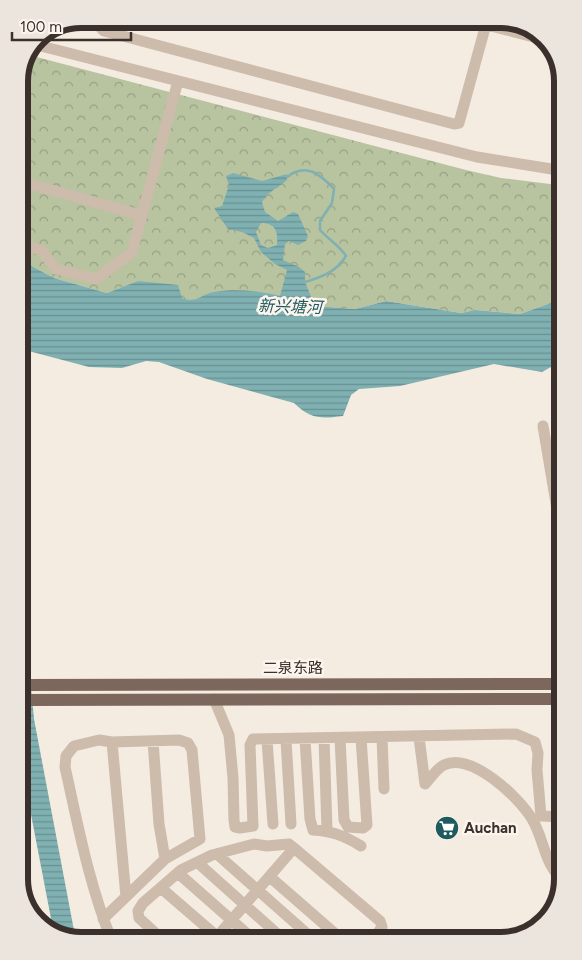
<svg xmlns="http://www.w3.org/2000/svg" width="582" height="960" font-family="Figtree,'Noto Sans SC',sans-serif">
	<defs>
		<pattern id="park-crowns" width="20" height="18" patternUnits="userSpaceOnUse" patternTransform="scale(1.25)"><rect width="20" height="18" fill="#b8c4a0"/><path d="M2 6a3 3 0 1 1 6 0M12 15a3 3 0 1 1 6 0" fill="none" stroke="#97a083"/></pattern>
		<pattern id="water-rules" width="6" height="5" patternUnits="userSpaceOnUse" patternTransform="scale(1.25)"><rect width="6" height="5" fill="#7fb0b2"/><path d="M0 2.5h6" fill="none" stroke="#699091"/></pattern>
	</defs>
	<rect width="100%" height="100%" fill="#f4ebe1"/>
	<!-- park -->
	<path fill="url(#park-crowns)" d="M29 55 466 170 501 178 558 185 559 300 520 314 475 310 461 313 386 301 355 309 204 298 189 301 139 281 107 293 54 278 28 264 20 265 19 76Z"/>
	<!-- water -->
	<path fill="url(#water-rules)" fill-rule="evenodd" d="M233 173 262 181 287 174V180C278 188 267 192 262 202L265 212 278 221 293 212 298 214 308 236 306 241 298 245 289 241 285 244 283 260 299 267 305 272V282L315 306 355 309 386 301 461 313 475 310 520 314 559 300V369L551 367 542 372 494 364 400 386 359 389 351 395 343 416C322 419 310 419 294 403L207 379 159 362 146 361 122 368 89 367 21 349 20 265 28 264 54 278 107 293 138 281 178 285 182 298C197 304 201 294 214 292 234 288 261 291 280 296L287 270 275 264 261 252 254 238 242 232 228 229 214 208 222 206 229 185 226 176ZM261 223C276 223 278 232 277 245L268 248 261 245 256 232Z
		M23 602 29 630V666L34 719 76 941 54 934 24 778Z"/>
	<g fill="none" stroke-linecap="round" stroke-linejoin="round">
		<!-- stream -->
		<path stroke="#7fb0b2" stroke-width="2.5" d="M287 177C306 162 320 174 334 189L332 203 320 221V230C329 240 339 245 346 256 336 272 322 277 305 282"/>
		<!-- minor -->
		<path stroke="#cdbbac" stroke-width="11" d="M102 19 100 27 104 31 454 124 459 123 486 24
			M464 19 545 40
			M33 44 477 157 558 170
			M20 196 23 182 140 215
			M20 244 41 250 56 269 96 279 132 252 178 81
			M543 426 561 533
			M214 699 229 735 233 778 234 820 235 827 240 828 253 826 250 745 253 739 516 734 535 742 538 753 537 770 541 816 563 817
			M382 737 384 789
			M419 737 425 784C430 779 437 768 444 765 471 752 519 797 532 819 544 838 544 865 563 880
			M324 738 327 830
			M340 738 344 820 348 827 363 828 367 825 361 738
			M305 739 310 819 313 830C332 831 345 836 361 846
			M267 740 273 824
			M286 740 291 824
			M153 741 159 824 165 859
			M112 742 126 897
			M218 855 312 938
			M198 863 282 938
			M178 873 253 939
			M270 877 340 938
			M161 888 220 939
			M103 919 165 859 200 839 192 750 188 743 179 740 112 742 99 740 74 746 66 756 65 767C78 825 89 885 112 941
			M215 939 294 848
			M163 940 139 918 138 911 143 903 181 870 212 855 254 844 267 846 289 844 294 848 380 921 382 927 375 937"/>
		<!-- major -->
		<path stroke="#7d675c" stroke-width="12" d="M23 685 562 684
			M23 700 562 699"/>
	</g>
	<!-- icons -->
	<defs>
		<g id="supermarket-disc" transform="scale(1.25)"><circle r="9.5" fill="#1f5a5e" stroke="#fbf5ee"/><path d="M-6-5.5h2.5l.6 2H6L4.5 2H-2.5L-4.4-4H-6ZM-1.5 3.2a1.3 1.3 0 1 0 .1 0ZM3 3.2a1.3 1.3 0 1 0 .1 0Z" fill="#fff"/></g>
	</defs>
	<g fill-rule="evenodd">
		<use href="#supermarket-disc" x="447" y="828"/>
	</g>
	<g text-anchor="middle" stroke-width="5" stroke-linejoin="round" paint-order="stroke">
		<!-- street labels -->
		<g font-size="15" fill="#3b302b" stroke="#fbf5ee">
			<text x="293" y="673">二泉东路</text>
		</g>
		<!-- poi labels -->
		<g font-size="15" font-weight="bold" fill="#3b302b" stroke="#fbf5ee" text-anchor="start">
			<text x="464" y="833">Auchan</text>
		</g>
		<!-- water labels -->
		<g font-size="16" font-style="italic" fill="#1f5a5e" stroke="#fbf5ee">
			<text transform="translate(290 306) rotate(2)" y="6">新兴塘河</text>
		</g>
	</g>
	<!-- crop -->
	<path d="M0 0H582V960H0ZM81 28H501A53 53 0 0 1 554 81V879A53 53 0 0 1 501 932H81A53 53 0 0 1 28 879V81A53 53 0 0 1 81 28Z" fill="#ece5de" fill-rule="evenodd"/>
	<path fill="none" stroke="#3b302b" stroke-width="6" d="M81 28H501A53 53 0 0 1 554 81V879A53 53 0 0 1 501 932H81A53 53 0 0 1 28 879V81A53 53 0 0 1 81 28Z"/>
	<!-- scale -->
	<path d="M12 32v8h119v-8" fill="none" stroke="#3b302b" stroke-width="2.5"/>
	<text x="20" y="32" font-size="15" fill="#3b302b" stroke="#fbf5ee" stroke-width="4" paint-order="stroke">100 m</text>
</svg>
